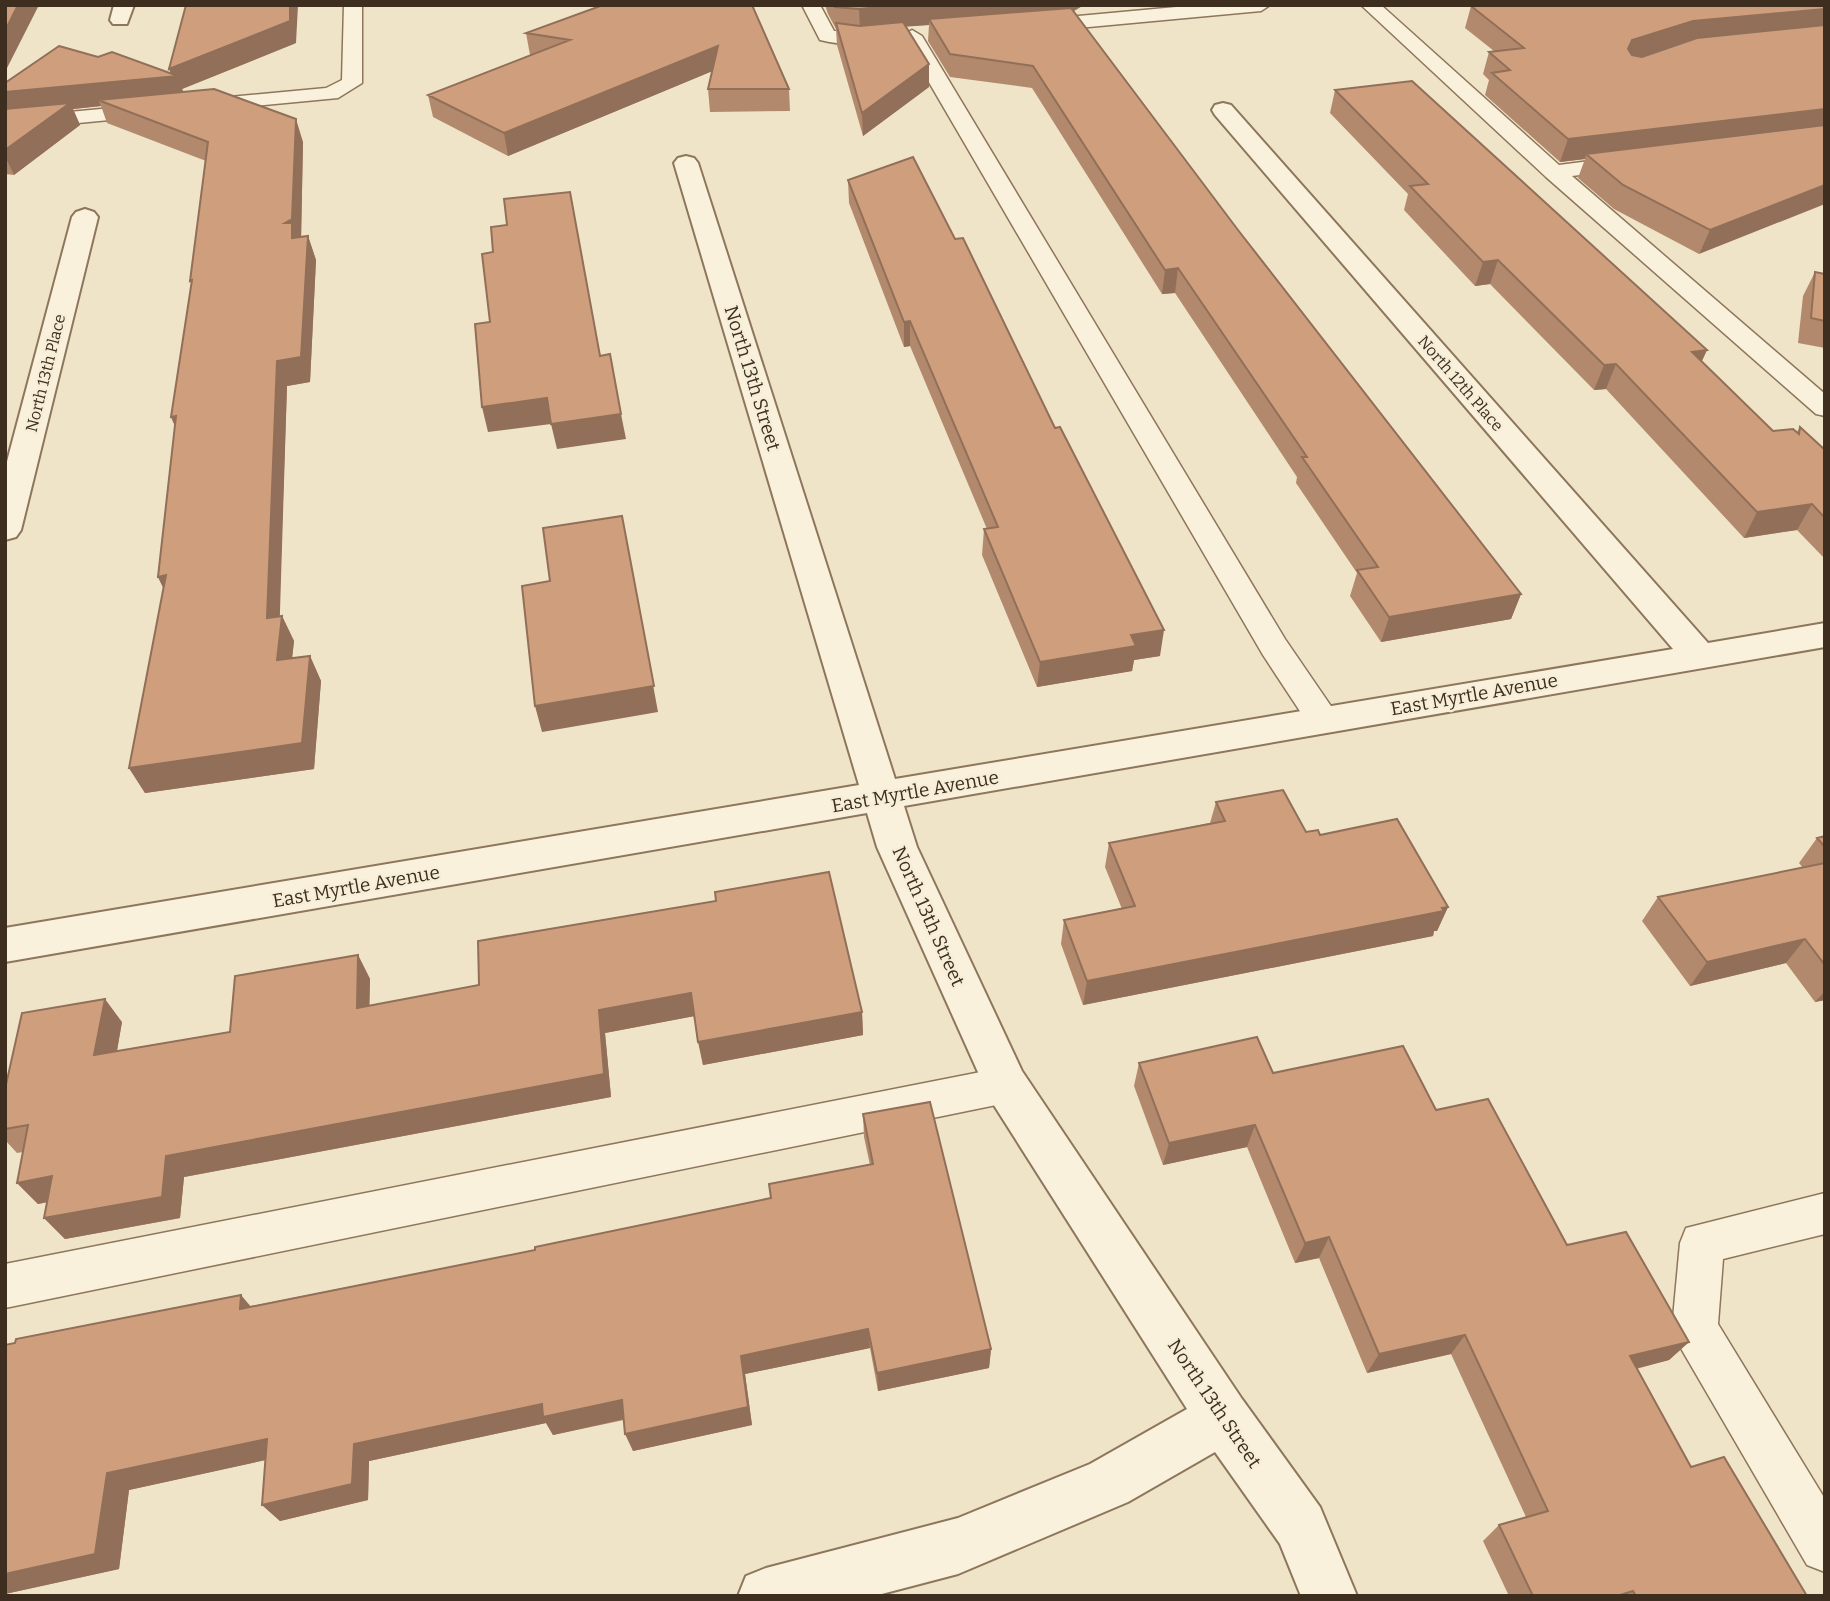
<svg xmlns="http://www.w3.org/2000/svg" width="1830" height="1601" font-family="Bitter,serif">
	<rect width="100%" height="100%" fill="#f0e4c8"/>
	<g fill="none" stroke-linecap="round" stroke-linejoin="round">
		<!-- service casing -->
		<g stroke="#8d765c" stroke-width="3">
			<path id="service" d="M344 5H362V83L338 98 5 130V118L326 88 342 80Z
				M802 5H820L834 31C848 32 888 29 895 37 883 50 836 44 820 40Z
				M1198 5H1270L1261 11 1035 32 1026 26 1035 20Z
				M1361 5H1381L1559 165 1628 156 1636 158 1639 163 1636 168 1572 176 1825 394V416L1816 414 1546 177Z
				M912 30 922 36 1285 639 1335 712 1340 720 1335 728 1323 732 1311 728 1263 655 902 36Z
				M1006 1067 1020 1072 1026 1085 1020 1098 1006 1103 5 1308V1264Z
				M1825 1193V1234L1723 1259 1718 1324 1825 1499V1572L1807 1565 1679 1345 1672 1329 1680 1243 1686 1228Z"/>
		</g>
		<!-- minor casing -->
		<g stroke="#8d765c" stroke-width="4">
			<path id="minor" d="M114 5H134L127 24H113L110 20Z
				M1223 103 1231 105 1708 643 1825 623V647L904 806 917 847 1022 1071 1242 1399 1320 1507 1357 1596H1301L1280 1544 1215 1452 1128 1502 958 1574 874 1596H738L746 1576 766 1568 958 1518 1090 1464 1187 1409 990 1099 877 847 867 813 5 962V928L859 785 674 163 678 158 686 156 694 158 698 163 895 779 1673 649 1215 115 1212 110 1215 105Z
				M85 209 94 212 98 217 21 530 16 537 5 540V469L72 217 76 212Z"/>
		</g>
		<!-- service -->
		<use href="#service" fill="#faf1dc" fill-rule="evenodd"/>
		<!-- minor -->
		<use href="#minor" fill="#faf1dc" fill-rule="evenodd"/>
	</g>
	<!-- wall -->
	<path fill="#b2896c" d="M603 5 789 89 790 111 710 112 708 89 712 71 508 156 433 117 428 95 530 55 526 33Z
		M825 5H1084L1074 11 1238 230 1521 594 1511 619 1381 642 1350 596 1357 573 1296 483 1297 477 1175 293 1162 294 1032 88 950 77 928 41 929 25 906 26 929 64V87L863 136 837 45 836 29 828 14Z
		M1825 5 1699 254 1614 209 1578 178 1585 159 1560 162 1485 95 1489 80 1483 74 1489 52 1494 51 1465 28 1471 6Z
		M296 43 182 89 184 92 303 142 301 237 308 236 316 260 310 382 287 386 279 616H282L294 641 292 658 310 656 321 681 314 769 145 793 129 768 164 589 158 577 175 426 171 417 192 285 190 281 206 161 107 123 101 106 73 109 80 125 14 175 5 174V92L171 73 169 69Z
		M1335 90 1707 350 1702 361 1773 431 1797 432 1800 427 1825 450V559L1797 530 1744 538 1606 389 1594 390 1490 284 1475 286 1404 210 1408 194 1330 113Z
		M848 180 1160 656 1134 660 1132 671 1037 687 982 555 984 529H987L910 346 904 347 849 203Z
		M1815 272 1825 274V348L1798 343 1803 296Z
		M1216 802 1306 832 1320 835 1448 907 1437 931H1434L1433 936 1083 1005 1061 944 1064 920 1122 909 1105 867 1109 843 1210 823Z
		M1825 836V1000L1815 1002 1786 963 1690 986 1642 921 1658 897 1803 868 1799 863 1817 838Z
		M358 955 370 979 369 1005 862 1012 863 1035 703 1065 694 1016 605 1033 611 1097 184 1177 180 1218 65 1239 44 1218 47 1202 38 1204 17 1183 23 1152 17 1153 5 1140V1089L122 1022 117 1051 230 1032Z
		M1139 1063 1273 1073 1436 1110 1567 1245 1689 1342 1669 1360 1636 1369 1691 1467 1807 1596H1509L1483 1541 1499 1525 1526 1517 1451 1354 1367 1373 1319 1258 1295 1263 1247 1147 1163 1165 1134 1086Z
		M863 1114 991 1349 989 1368 878 1391 870 1348 745 1374 752 1425 633 1451 624 1420 553 1435 546 1423 369 1461 368 1500 280 1521 262 1505 265 1460 129 1490 119 1569 5 1594V1345L251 1306 535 1250 771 1198 870 1165 864 1137Z"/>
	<!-- shaded-wall -->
	<path fill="#916f58" d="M18 5H39L5 72V31Z
		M290 5H298L296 43 182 89 186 98 98 100 101 106 73 109 80 125 14 175 5 156V92L172 76 169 69Z
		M901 5H1084L1070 13 929 19V25L860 30 859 9Z
		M1825 9V29L1624 62 1628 49 1632 40 1693 21Z
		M718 46 720 68 508 156 504 133Z
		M929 64V87L863 136 862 113Z
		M1825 109V130L1586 154 1585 159 1560 162 1568 139Z
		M296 119 303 142 301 243 294 246 285 223Z
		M1825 185V204L1699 254 1710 230Z
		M308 236 316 260 310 382 287 386 279 643 267 618 277 361Z
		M1498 260 1490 284 1475 286 1483 262Z
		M1178 268 1175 293 1162 294 1165 270Z
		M910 321V346L904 347V322Z
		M1707 350 1695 375 1692 352Z
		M1616 364 1606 389 1594 390 1604 365Z
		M547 398 621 414 626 439 557 449 551 424 488 432 482 407Z
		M176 416 182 442 171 417Z
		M1812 504 1797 530 1744 538 1757 512Z
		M622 516 658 712 542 732 535 706Z
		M166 575 170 602 158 577Z
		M1521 594 1511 619 1381 642 1389 617Z
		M282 616 294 641 289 686 277 660Z
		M1164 630 1160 656 1134 660 1132 671 1037 687 1040 662 1131 635Z
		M310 656 321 681 314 769 145 793 129 768Z
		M1448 907 1437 931H1434L1433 936 1083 1005 1087 981Z
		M1805 939 1786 963 1690 986 1707 962Z
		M358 955 370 979 369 1031 357 1008Z
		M1825 991V1000L1815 1002Z
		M691 993 695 1016 605 1033 611 1097 184 1177 180 1218 65 1239 44 1218 166 1156 599 1010Z
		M105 999 122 1022 112 1078 94 1055Z
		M862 1012 863 1035 703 1065 698 1042Z
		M1255 1125 1247 1147 1163 1165 1169 1143Z
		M52 1176 73 1197 38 1204 17 1183Z
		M1329 1237 1319 1258 1295 1263 1305 1243Z
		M241 1295 258 1315 240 1309Z
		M868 1329 870 1348 745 1374 752 1425 633 1451 625 1434 741 1356Z
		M1465 1335 1451 1354 1367 1373 1379 1354Z
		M1689 1342 1669 1360 1611 1375 1630 1356Z
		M991 1349 989 1368 878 1391 877 1373Z
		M622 1400 629 1418 553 1435 546 1423 369 1461 368 1500 280 1521 262 1505 354 1444 542 1404Z
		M267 1439 284 1456 129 1490 119 1569 5 1594V1574L107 1473Z"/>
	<!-- building -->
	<path fill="#cf9f7d" stroke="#916f58" stroke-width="2" d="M5 5H18L5 31Z
		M186 5H290V21L169 69Z
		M603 5H752L789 89H708L718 46 504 133 428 95 570 40 526 33Z
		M834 5H901L859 9 835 7Z
		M1478 5H1825V9L1693 21 1632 40 1628 49 1632 55 1642 57 1697 38 1825 25V109L1568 139 1492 73 1510 70 1489 52 1524 48 1471 6Z
		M1071 8 1238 230 1521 594 1389 617 1357 570 1378 567 1302 457H1307L1178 268 1165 270 1033 66 950 54 929 19Z
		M903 22 929 64 862 113 836 23 860 26Z
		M59 46 98 57 112 52 178 76 5 92V83Z
		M1412 81 1707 350 1692 352 1773 431 1793 429 1799 434 1800 427 1825 450V518L1812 504 1757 512 1616 364 1604 365 1498 260 1483 262 1410 186 1428 184 1335 90Z
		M214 89 296 119 292 219 285 223H292V238L308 236 301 357 277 361 267 618 282 616 277 660 310 656 302 743 129 768 166 575 158 577 176 416 171 417 192 280 190 281 208 142 98 100Z
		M70 103 5 150V109Z
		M1825 125V185L1710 230 1623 185 1586 154Z
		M913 157 955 239 963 238 1055 428 1060 427 1164 630 1131 635 1136 646 1040 662 984 529 998 527 910 321 904 322 848 180Z
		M570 192 600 356 610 354 621 414 551 424 547 398 482 407 475 324 490 322 482 254 493 252 491 227 507 225 504 199Z
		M1815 272 1825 274V321L1811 318Z
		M622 516 654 686 535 706 522 586 550 581 543 528Z
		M1283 790 1306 832 1318 830 1320 835 1397 819 1448 907 1442 908 1444 911 1087 981 1064 920 1135 906 1109 843 1225 821 1216 802Z
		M1825 836V847L1817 838Z
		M1825 863V965L1805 939 1707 962 1658 897Z
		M829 872 862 1012 698 1042 691 993 599 1010 604 1074 166 1156 162 1197 44 1218 52 1176 17 1183 28 1125 5 1129V1089L22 1013 105 999 94 1055 230 1032 235 976 358 955 357 1008 479 985 478 941 716 901 715 892Z
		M1257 1037 1273 1073 1403 1046 1436 1110 1488 1099 1567 1245 1626 1232 1689 1342 1630 1356 1691 1467 1724 1457 1807 1596H1636L1633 1591 1617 1596H1533L1499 1525 1548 1511 1465 1335 1379 1354 1329 1237 1305 1243 1255 1125 1169 1143 1139 1063Z
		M930 1102 991 1349 877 1373 868 1329 741 1356 748 1407 625 1434 622 1400 543 1417 542 1404 354 1444 352 1484 262 1505 267 1439 107 1473 95 1554 5 1574V1345L15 1343 16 1339 241 1295 240 1309 535 1250V1247L771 1198 769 1184 873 1164 863 1114Z"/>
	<g text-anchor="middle" stroke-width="5" stroke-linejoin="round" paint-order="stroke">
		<!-- far-street labels -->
		<g font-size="16" fill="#3d2e20" stroke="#f7eed8">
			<text transform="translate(45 373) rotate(-76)" y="6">North 13th Place</text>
			<text transform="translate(1461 383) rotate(49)" y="6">North 12th Place</text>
		</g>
		<!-- street labels -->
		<g font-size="19" fill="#3d2e20" stroke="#f7eed8">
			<text transform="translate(753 378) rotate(73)" y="7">North 13th Street</text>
			<text transform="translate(1474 694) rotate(-10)" y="7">East Myrtle Avenue</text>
			<text transform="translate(915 791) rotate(-10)" y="7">East Myrtle Avenue</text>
			<text transform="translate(356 886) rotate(-10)" y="7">East Myrtle Avenue</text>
			<text transform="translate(929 916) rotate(66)" y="7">North 13th Street</text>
			<text transform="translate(1215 1403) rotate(56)" y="7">North 13th Street</text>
		</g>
	</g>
	<!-- border -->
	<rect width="1830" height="1601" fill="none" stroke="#3d2e20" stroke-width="14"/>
</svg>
